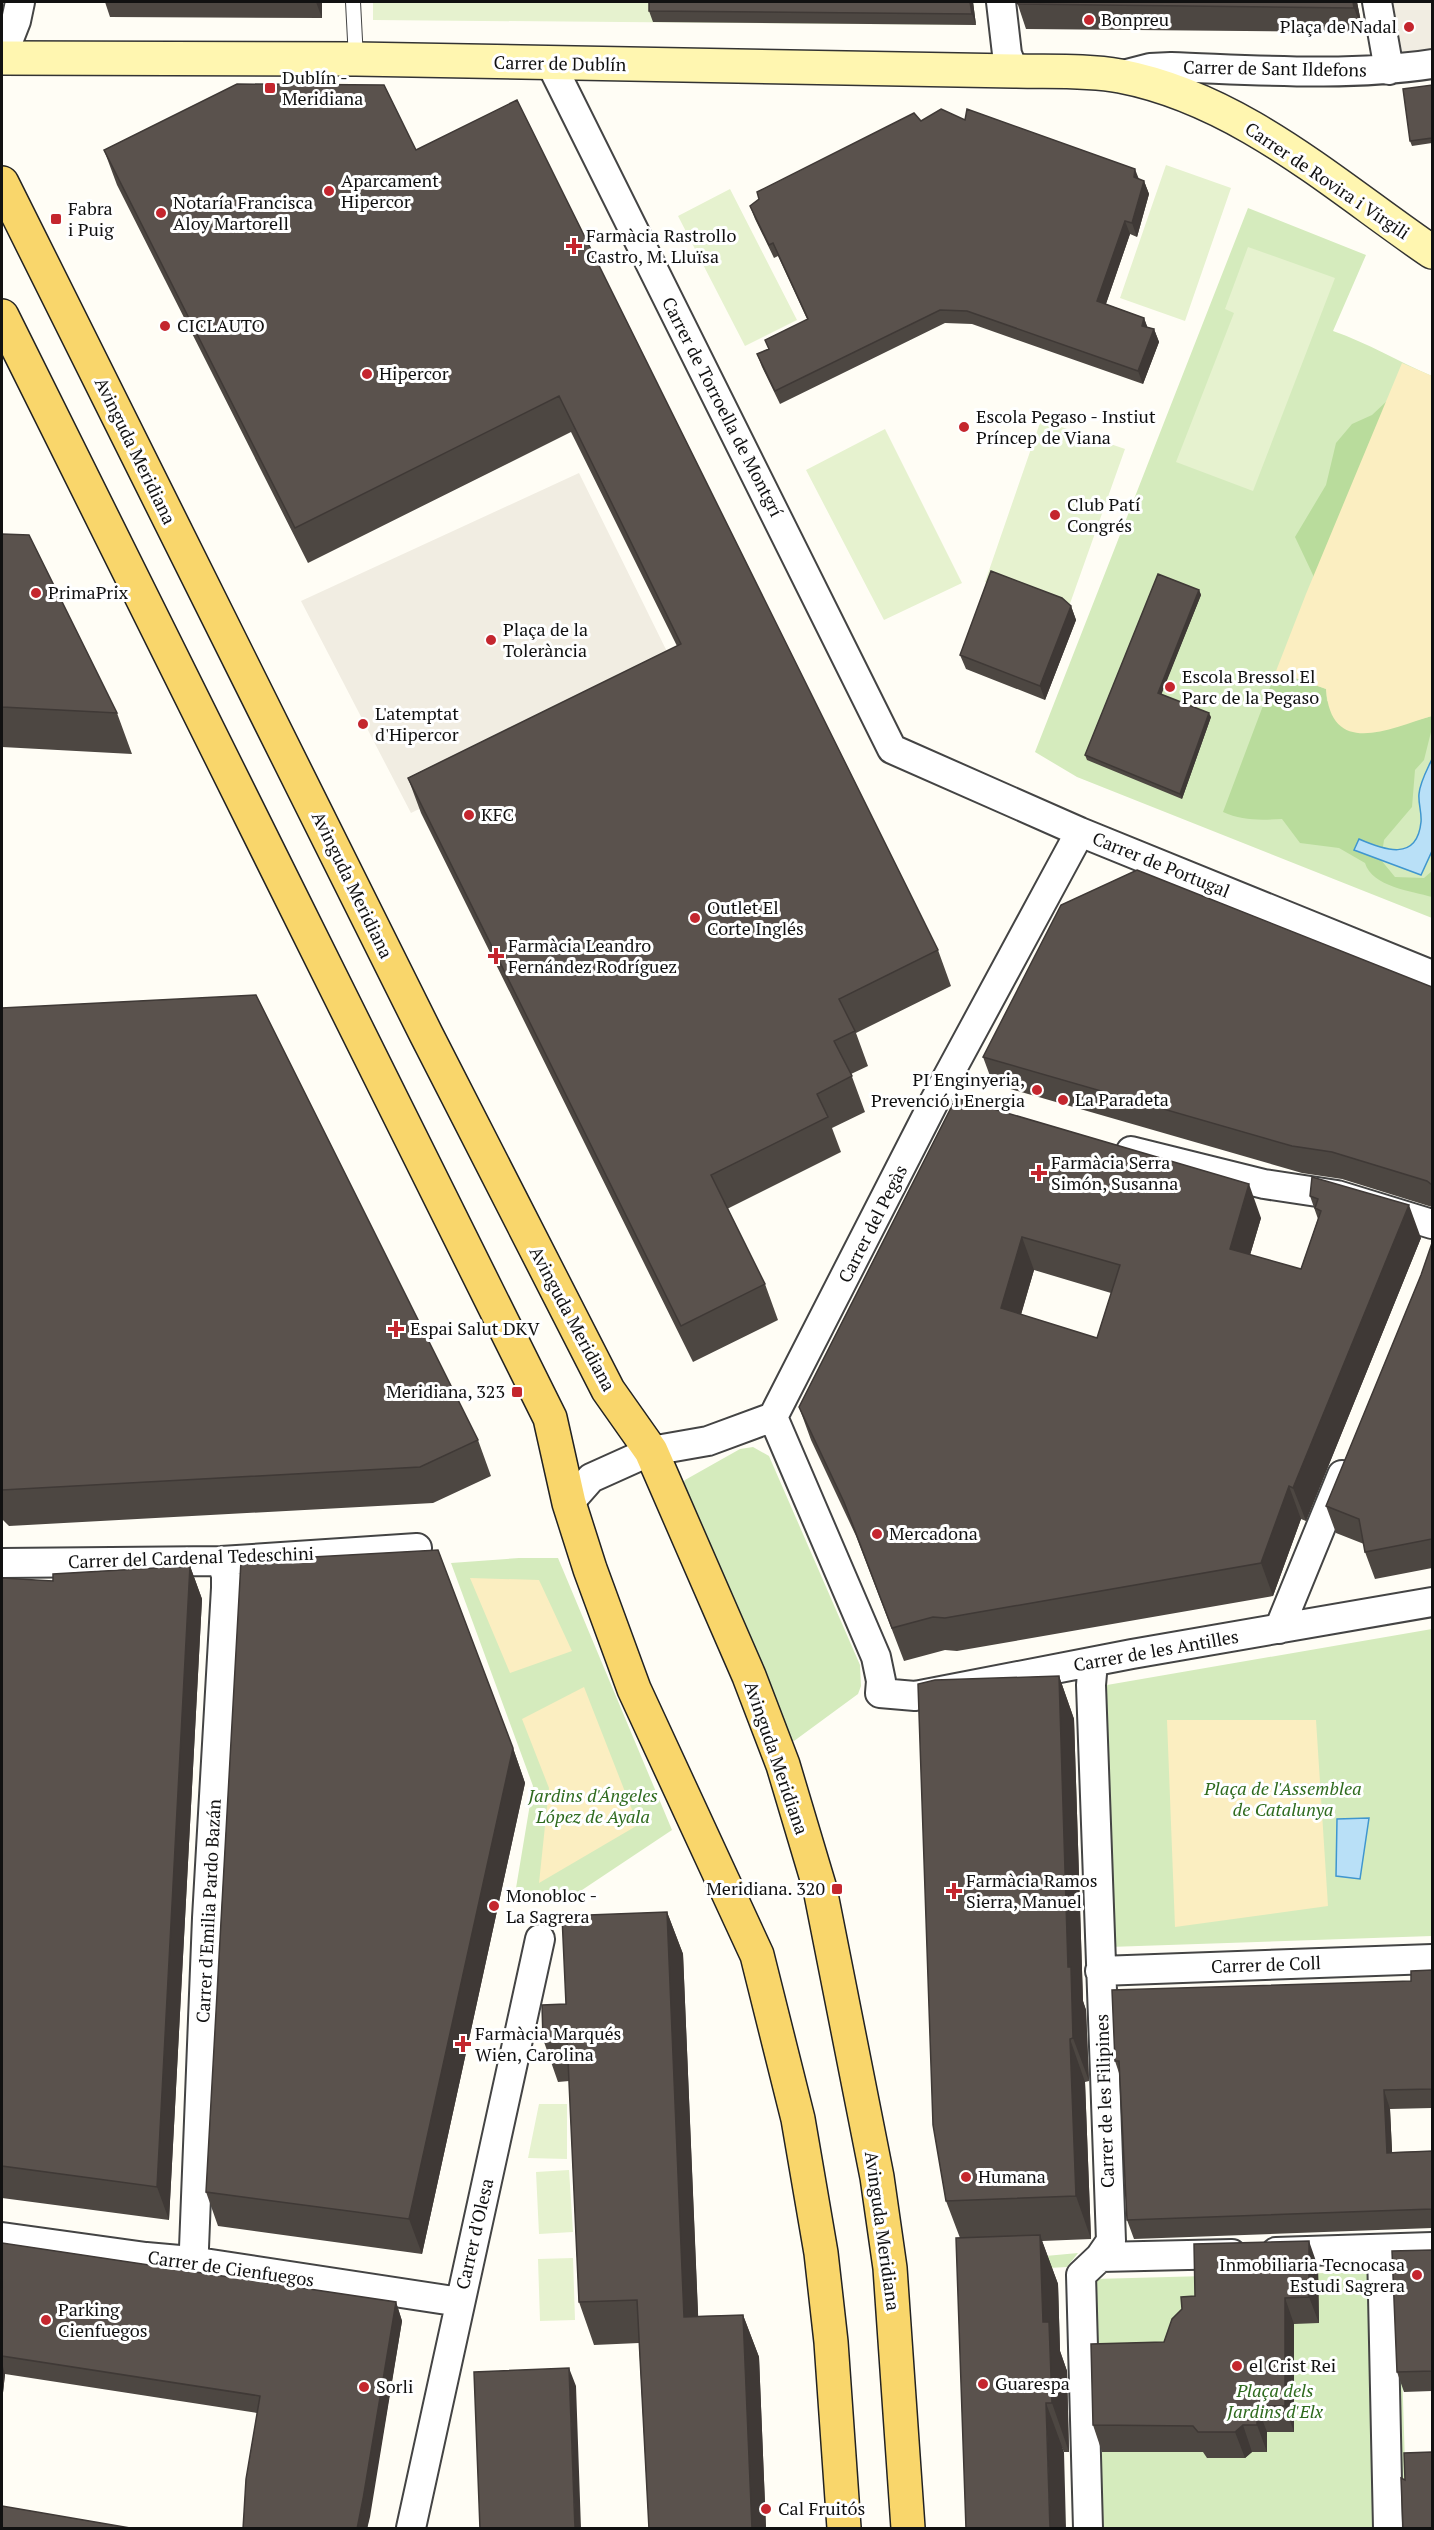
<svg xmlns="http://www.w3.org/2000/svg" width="1434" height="2530" font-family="'PT Serif',serif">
	<rect width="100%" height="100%" fill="#fffdf5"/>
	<!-- green -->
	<path fill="#d5ebbd" d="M1248 208 1366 255 1333 331C1368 343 1399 362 1432 376V918L1077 777 1035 752Z
		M753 1447 769 1456 860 1665 861 1686 858 1694 794 1741 786 1738 680 1488 685 1480 740 1449Z
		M519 1558H558L672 1830 579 1892 515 1894 533 1786 451 1563Z
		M1432 1629V1936L1109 1947 1101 1693 1107 1685Z
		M1078 2253 1067 2267 971 2272 968 2263Z
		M1399 2271 1407 2528H1100L1094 2279Z"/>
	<!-- forest -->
	<path fill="#b9dc9c" d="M1388 400 1319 601 1313 575 1295 537 1326 485 1336 443 1352 424 1372 415Z
		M1276 671 1326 689 1327 701 1410 722 1432 716V728L1424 760 1415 770 1412 807 1384 840 1381 860 1395 877 1424 878 1432 871V897C1412 891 1372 887 1365 863L1339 848 1300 843 1282 819C1261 820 1242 821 1223 812Z"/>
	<!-- sand -->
	<path fill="#fbeec1" d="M1402 363 1432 376V716C1390 728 1331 759 1326 689L1276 671 1306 594Z
		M470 1578 539 1580 572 1651 510 1673Z
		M584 1687 638 1825 539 1883 549 1788 522 1719Z
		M1167 1720H1316L1328 1906 1175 1927Z"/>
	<!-- pitch -->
	<path fill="#e6f2cf" d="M373 2H973L976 25 373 20Z
		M1166 165 1231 188 1185 321 1120 298Z
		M730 189 797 320 745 346 678 216Z
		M1248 247 1335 278 1253 491 1176 462 1234 313 1225 309Z
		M1041 420 1125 449 1067 612 985 582Z
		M885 429 962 583 884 620 806 470Z
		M539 2104H567V2159L528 2158Z
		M569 2170 573 2232 539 2234 536 2172Z
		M573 2258 575 2320 540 2321 538 2259Z"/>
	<!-- plaza -->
	<path fill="#f1ede2" d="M1381 2H1432V52L1391 59Z
		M579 473 681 680 411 813 301 601Z"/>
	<!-- water -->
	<path fill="#b9e0f7" stroke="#3f96cf" stroke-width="1.5" d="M1432 759V851L1421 875 1354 850 1359 839C1384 850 1417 862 1421 822 1422 813 1418 803 1419 794 1420 782 1427 770 1432 759Z
		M1369 1818 1360 1879 1336 1876 1337 1819Z"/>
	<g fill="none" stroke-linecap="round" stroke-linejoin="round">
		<!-- lane casing -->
		<g stroke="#444" stroke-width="16">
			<path id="lane" d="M353 2 356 59"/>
		</g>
		<!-- street casing -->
		<g stroke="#444" stroke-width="32">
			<path id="street" d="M1001 2 1007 54 1014 71
				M1377 2 1389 70
				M2 57 16 21 20 2
				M551 64 892 749 1080 832 1432 975
				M1119 76 1150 68 1171 67C1258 70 1346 77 1432 64
				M1131 1151 1264 1184 1337 1195 1432 1224
				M773 1417 876 1657 881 1681 880 1693 915 1696 1132 1654 1432 1602
				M569 1503 591 1478 651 1451 708 1441 773 1417 934 1102 1080 832
				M2 1563 221 1561 417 1548
				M1279 1629 1342 1475
				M1100 1971 1432 1959
				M2 2237 146 2257 191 2261 460 2302
				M1382 2249 1388 2528
				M1276 2252 1432 2247
				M1100 2257 1232 2254
				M191 2261 194 2248 207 1918 226 1588V1575L221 1561
				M411 2528 540 1939
				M1088 2528 1081 2275 1100 2257 1111 2241 1091 1685 1093 1662"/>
		</g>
		<!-- secondary casing -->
		<g stroke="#333" stroke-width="36">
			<path id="secondary" d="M2 58 356 59 1014 71C1049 72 1086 70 1120 76 1240 99 1334 185 1432 252"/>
		</g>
		<!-- primary casing -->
		<g stroke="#222" stroke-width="36">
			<path id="primary" d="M2 183 426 1034 608 1390 651 1451 749 1676 783 1765 820 1889 877 2177 890 2268 908 2528
				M2 316 550 1418 569 1503 590 1569 634 1689 757 1955 798 2119 821 2253 831 2342 844 2528"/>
		</g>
		<!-- lane -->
		<use href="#lane" stroke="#fff" stroke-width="14"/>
		<!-- street -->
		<use href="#street" stroke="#fff" stroke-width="28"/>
		<!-- secondary -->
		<use href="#secondary" stroke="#fff6b0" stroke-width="33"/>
		<!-- primary -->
		<use href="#primary" stroke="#f9d66b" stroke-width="33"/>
	</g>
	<!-- wall -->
	<path fill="#4d4742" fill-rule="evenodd" d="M105 2H322V18L110 17Z
		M973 2 976 25 653 22 649 11Z
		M1017 2H1357L1363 32 1026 29Z
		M1432 85V143L1412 146 1410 141Z
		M965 120 1144 181 1149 194 1137 237 1130 234 1106 304 1144 318 1147 327 1154 329 1159 342 1143 384 972 324 945 323 780 404 762 367 757 354 769 349 807 319 778 256 774 258 755 219 750 206 921 121Z
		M104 150H416L938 950 951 986 856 1033 868 1066 851 1074 865 1112 832 1128 841 1152 727 1209 765 1284 778 1320 693 1362 421 813 408 778 677 646 571 432 308 563 117 185Z
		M2 534 117 713 132 754 2 747Z
		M1199 590 1201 595 1161 694 1211 717 1182 799 1087 760 1085 755Z
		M1071 606 1076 620 1045 700 966 669 960 655Z
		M1432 987V1207L1342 1179 1302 1173 993 1084 983 1057Z
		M2 1008 478 1440 491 1476 433 1503 9 1526 2 1519Z
		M956 1098 1261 1218 1250 1255 1301 1269 1318 1219 1310 1196 1421 1238 1306 1521 1301 1519 1273 1596 957 1651 945 1650 904 1661 856 1536 811 1440 799 1407ZM1034 1270 1111 1293 1097 1338 1021 1315Z
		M1432 1243V1568L1375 1579 1365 1552 1364 1544 1336 1533 1326 1506 1421 1275Z
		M190 1566 202 1599 169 2220 2 2198V1578L53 1581Z
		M1059 1676 1074 1719 1083 2001 1086 2010 1089 2081 1085 2082 1091 2239 1042 2241 1058 2284 1060 2351 1067 2371 1069 2452H1064L960 2238 946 2201Z
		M513 1748 525 1783 422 2254 218 2226 206 2192Z
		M667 1912 683 1954 698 2316 743 2315 759 2357 766 2529H649L639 2343 594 2345 579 2302 569 2081 558 2082 543 2039 566 2004Z
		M1432 1970V2108L1390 2109 1392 2152 1432 2151V2228L1134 2239 1127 2220 1120 2076 1115 2061 1411 1981Z
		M2 2243 396 2302 402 2321 367 2529H243L257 2413 5 2374 2 2402Z
		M1432 2250V2391L1404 2392 1397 2372Z
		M1318 2267 1319 2323 1294 2324V2432H1267V2452H1252L1245 2458H1207L1203 2452H1102L1093 2425 1164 2342 1195 2296Z"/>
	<!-- shaded-wall -->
	<path fill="#3f3936" d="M316 2H322V18Z
		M970 2H973L976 25 972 14Z
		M1353 2H1357L1363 32 1354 8Z
		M1135 169 1140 182 1134 177Z
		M1144 181 1149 194 1137 237 1132 223Z
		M1125 221 1130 234 1102 315 1097 301Z
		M1144 318 1149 331 1142 326Z
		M1154 329 1159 342 1143 384 1138 371Z
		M1199 590 1201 595 1160 698 1158 693Z
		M1071 606 1076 620 1045 700 1040 686Z
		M1209 713 1211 717 1182 799 1180 794Z
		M1249 1184 1261 1218 1242 1282 1230 1249Z
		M1409 1205 1421 1238 1306 1521 1293 1488Z
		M1022 1237 1034 1270 1013 1341 1001 1308Z
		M1289 1486 1301 1519 1273 1596 1261 1563Z
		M190 1566 202 1599 169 2220 157 2187Z
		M1059 1676 1074 1719 1083 2001 1086 2010 1089 2081 1073 2038 1068 1967Z
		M513 1748 525 1783 422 2254 409 2219Z
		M667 1912 683 1954 700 2360 684 2317Z
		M1070 2039 1085 2082 1091 2239 1076 2196Z
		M1384 2090 1390 2109 1393 2171 1387 2153Z
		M1040 2235 1058 2284 1060 2351 1067 2371 1069 2452 1052 2403 1043 2322Z
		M1309 2241 1318 2267 1319 2323 1309 2297Z
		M1285 2298 1294 2324V2432L1285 2406Z
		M396 2302 402 2321 370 2517 367 2529H357Z
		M743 2315 759 2357 766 2529H752Z
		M2 2363 5 2374 2 2402Z
		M569 2368 576 2386 581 2529H575Z
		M1046 2403 1064 2452 1066 2529H1050Z
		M1257 2406 1267 2432V2452L1257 2425Z
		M1243 2425 1252 2452 1245 2458 1235 2432Z"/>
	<!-- building -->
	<path fill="#5a524d" stroke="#3f3936" stroke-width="1.5" fill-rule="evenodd" d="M649 2H970L972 14 649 11Z
		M1017 2H1353L1354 8 1018 4Z
		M237 84 384 85 416 150 517 100 938 950 839 999 855 1031 834 1041 852 1076 817 1094 828 1117 711 1175 765 1284 681 1326 408 778 681 644 559 396 295 528 104 150Z
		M1432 85V138L1410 141 1403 89Z
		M941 109 965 120 967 109 1135 169 1134 177 1144 181 1132 223 1125 221 1097 301 1144 318 1142 326 1154 329 1138 371 967 311 940 310 775 391 757 354 769 349 765 340 808 319 773 243 769 245 750 206 759 199 757 192 914 113 921 121Z
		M2 534 29 535 117 713 2 707Z
		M991 571 1062 598 1071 606 1040 686 960 655Z
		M1158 574 1199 590 1158 693 1209 713 1180 794 1085 755Z
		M1137 870 1432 987V1185L1427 1181 1332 1152 1292 1146 983 1057 1061 905Z
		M256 995 478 1440 420 1467 2 1490V1008Z
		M956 1098 1249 1184 1230 1249 1301 1269 1321 1211 1315 1208 1318 1199 1310 1196 1312 1177 1409 1205 1293 1488 1289 1486 1261 1563 945 1618 933 1617 892 1628 844 1502 799 1407ZM1022 1237 1120 1265 1097 1338 1001 1308Z
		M1432 1243V1539L1365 1552 1359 1519 1326 1506 1421 1275Z
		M438 1550 513 1748 409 2219 206 2192 241 1561Z
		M190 1566 157 2187 2 2166V1578L53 1581V1574Z
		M1059 1676 1068 1967H1071L1073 2038 1070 2039 1076 2196 946 2201 933 2125 918 1684 935 1680Z
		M667 1912 684 2317 743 2315 752 2529H649L637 2300 579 2302 567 2038 543 2039 542 2005 566 2004 562 1916Z
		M1432 1970V2089L1384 2090 1387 2153 1432 2151V2209L1127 2220 1119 2061H1115L1112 1990 1411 1981V1971Z
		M1040 2235 1043 2322H1049L1052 2403H1046L1050 2529H966L956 2238Z
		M1309 2241V2297L1285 2298V2406H1257V2425H1243L1235 2432H1198L1193 2426 1093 2425 1091 2344 1164 2342 1172 2319 1182 2309 1181 2297 1195 2296 1194 2244Z
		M2 2243 396 2302 363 2499 357 2529H243L246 2479 260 2396 2 2356Z
		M1432 2250V2371L1397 2372 1392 2251Z
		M569 2368 575 2529H480L474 2372Z
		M1432 2452V2529H1403L1401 2478 1405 2480 1404 2453Z
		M2 2506 136 2529H2Z"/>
	<!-- markers -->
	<g fill="#c4262e" stroke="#fff" stroke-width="2">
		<circle cx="1089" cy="20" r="6"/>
		<circle cx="1409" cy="27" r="6"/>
		<rect x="264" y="82" width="12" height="12" rx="3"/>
		<circle cx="329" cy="191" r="6"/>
		<circle cx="161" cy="213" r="6"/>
		<rect x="50" y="213" width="12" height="12" rx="3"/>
		<path d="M571 237h6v6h6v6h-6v6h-6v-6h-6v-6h6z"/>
		<circle cx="165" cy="326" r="6"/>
		<circle cx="367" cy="374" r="6"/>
		<circle cx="964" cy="427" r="6"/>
		<circle cx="1055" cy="515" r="6"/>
		<circle cx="36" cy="593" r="6"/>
		<circle cx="491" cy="640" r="6"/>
		<circle cx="1170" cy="687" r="6"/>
		<circle cx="363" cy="724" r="6"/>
		<circle cx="469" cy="815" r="6"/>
		<circle cx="695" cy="918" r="6"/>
		<path d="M493 947h6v6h6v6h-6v6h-6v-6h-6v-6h6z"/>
		<circle cx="1037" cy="1090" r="6"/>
		<circle cx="1063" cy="1100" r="6"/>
		<path d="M1036 1164h6v6h6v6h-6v6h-6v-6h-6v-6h6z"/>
		<path d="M393 1320h6v6h6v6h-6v6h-6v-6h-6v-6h6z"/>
		<rect x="511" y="1386" width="12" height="12" rx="3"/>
		<circle cx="877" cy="1534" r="6"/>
		<rect x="831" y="1883" width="12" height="12" rx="3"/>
		<path d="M951 1882h6v6h6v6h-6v6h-6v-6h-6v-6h6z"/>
		<circle cx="494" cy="1906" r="6"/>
		<path d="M460 2035h6v6h6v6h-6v6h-6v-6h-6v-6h6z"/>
		<circle cx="966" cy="2177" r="6"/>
		<circle cx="1417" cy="2275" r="6"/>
		<circle cx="46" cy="2320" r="6"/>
		<circle cx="1237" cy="2366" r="6"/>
		<circle cx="983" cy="2384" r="6"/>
		<circle cx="364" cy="2387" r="6"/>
		<circle cx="766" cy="2509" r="6"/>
	</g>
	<g text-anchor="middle" stroke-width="6" stroke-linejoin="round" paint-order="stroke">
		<!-- poi labels -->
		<g font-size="18" fill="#111" stroke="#fff" text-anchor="start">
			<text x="1101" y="26">Bonpreu</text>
			<text x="1397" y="33" text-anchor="end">Plaça de Nadal</text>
			<text x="282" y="84">Dublín -<tspan x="282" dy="21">Meridiana</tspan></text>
			<text x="341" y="187">Aparcament<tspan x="341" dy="21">Hipercor</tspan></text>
			<text x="173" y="209">Notaría Francisca<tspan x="173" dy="21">Aloy Martorell</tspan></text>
			<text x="68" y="215">Fabra<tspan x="68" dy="21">i Puig</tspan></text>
			<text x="586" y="242">Farmàcia Rastrollo<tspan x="586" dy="21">Castro, M. Lluïsa</tspan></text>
			<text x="177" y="332">CICLAUTO</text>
			<text x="379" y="380">Hipercor</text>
			<text x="976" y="423">Escola Pegaso - Instiut<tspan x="976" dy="21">Príncep de Viana</tspan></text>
			<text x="1067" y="511">Club Patí<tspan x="1067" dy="21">Congrés</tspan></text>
			<text x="48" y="599">PrimaPrix</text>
			<text x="503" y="636">Plaça de la<tspan x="503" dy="21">Tolerància</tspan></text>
			<text x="1182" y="683">Escola Bressol El<tspan x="1182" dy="21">Parc de la Pegaso</tspan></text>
			<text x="375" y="720">L'atemptat<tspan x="375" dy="21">d'Hipercor</tspan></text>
			<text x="481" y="821">KFC</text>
			<text x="707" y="914">Outlet El<tspan x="707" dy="21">Corte Inglés</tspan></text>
			<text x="508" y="952">Farmàcia Leandro<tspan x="508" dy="21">Fernández Rodríguez</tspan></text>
			<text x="1025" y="1086" text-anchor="end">PI Enginyeria,<tspan x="1025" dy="21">Prevenció i Energia</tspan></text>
			<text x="1075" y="1106">La Paradeta</text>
			<text x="1051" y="1169">Farmàcia Serra<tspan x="1051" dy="21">Simón, Susanna</tspan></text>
			<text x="410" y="1335">Espai Salut DKV</text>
			<text x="505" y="1398" text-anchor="end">Meridiana, 323</text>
			<text x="889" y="1540">Mercadona</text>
			<text x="966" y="1887">Farmàcia Ramos<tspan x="966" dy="21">Sierra, Manuel</tspan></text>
			<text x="825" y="1895" text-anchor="end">Meridiana. 320</text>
			<text x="506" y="1902">Monobloc -<tspan x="506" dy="21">La Sagrera</tspan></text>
			<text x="475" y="2040">Farmàcia Marqués<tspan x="475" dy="21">Wien, Carolina</tspan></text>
			<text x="978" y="2183">Humana</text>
			<text x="1405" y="2271" text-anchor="end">Inmobiliaria Tecnocasa<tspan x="1405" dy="21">Estudi Sagrera</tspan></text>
			<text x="58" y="2316">Parking<tspan x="58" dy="21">Cienfuegos</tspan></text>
			<text x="1249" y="2372">el Crist Rei</text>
			<text x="995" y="2390">Guarespa</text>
			<text x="376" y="2393">Sorli</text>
			<text x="778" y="2515">Cal Fruitós</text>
		</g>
		<!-- street labels -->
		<g font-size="18" fill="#111" stroke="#fff">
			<text transform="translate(560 64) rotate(1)" y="6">Carrer de Dublín</text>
			<text transform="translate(1275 69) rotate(1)" y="6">Carrer de Sant Ildefons</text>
			<text transform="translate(1327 181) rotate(34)" y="6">Carrer de Rovira i Virgili</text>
			<text transform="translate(722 407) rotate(63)" y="6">Carrer de Torroella de Montgrí</text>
			<text transform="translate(135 451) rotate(64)" y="6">Avinguda Meridiana</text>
			<text transform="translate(1161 865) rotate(22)" y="6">Carrer de Portugal</text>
			<text transform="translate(352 885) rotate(64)" y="6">Avinguda Meridiana</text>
			<text transform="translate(873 1224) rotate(-63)" y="6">Carrer del Pegàs</text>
			<text transform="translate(572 1319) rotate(62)" y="6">Avinguda Meridiana</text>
			<text transform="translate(191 1558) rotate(-2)" y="6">Carrer del Cardenal Tedeschini</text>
			<text transform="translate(1156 1651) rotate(-10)" y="6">Carrer de les Antilles</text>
			<text transform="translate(776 1758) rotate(71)" y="6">Avinguda Meridiana</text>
			<text transform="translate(209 1911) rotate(-87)" y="6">Carrer d'Emilia Pardo Bazán</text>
			<text transform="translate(1266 1965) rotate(-2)" y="6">Carrer de Coll</text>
			<text transform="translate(1105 2101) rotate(-92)" y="6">Carrer de les Filipines</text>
			<text transform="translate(882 2231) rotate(82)" y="6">Avinguda Meridiana</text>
			<text transform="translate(475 2234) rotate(-77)" y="6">Carrer d'Olesa</text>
			<text transform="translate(231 2269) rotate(8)" y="6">Carrer de Cienfuegos</text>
		</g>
		<!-- park labels -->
		<g font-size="18" font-style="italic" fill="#2f6b1f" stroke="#fff">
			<text x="1283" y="1795">Plaça de l'Assemblea<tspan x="1283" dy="21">de Catalunya</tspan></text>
			<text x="593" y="1802">Jardins d'Ángeles<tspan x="593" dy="21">López de Ayala</tspan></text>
			<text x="1275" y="2397">Plaça dels<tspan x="1275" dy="21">Jardins d'Elx</tspan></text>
		</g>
	</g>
	<!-- border -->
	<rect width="1434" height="2530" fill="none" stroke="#111111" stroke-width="6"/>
</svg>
